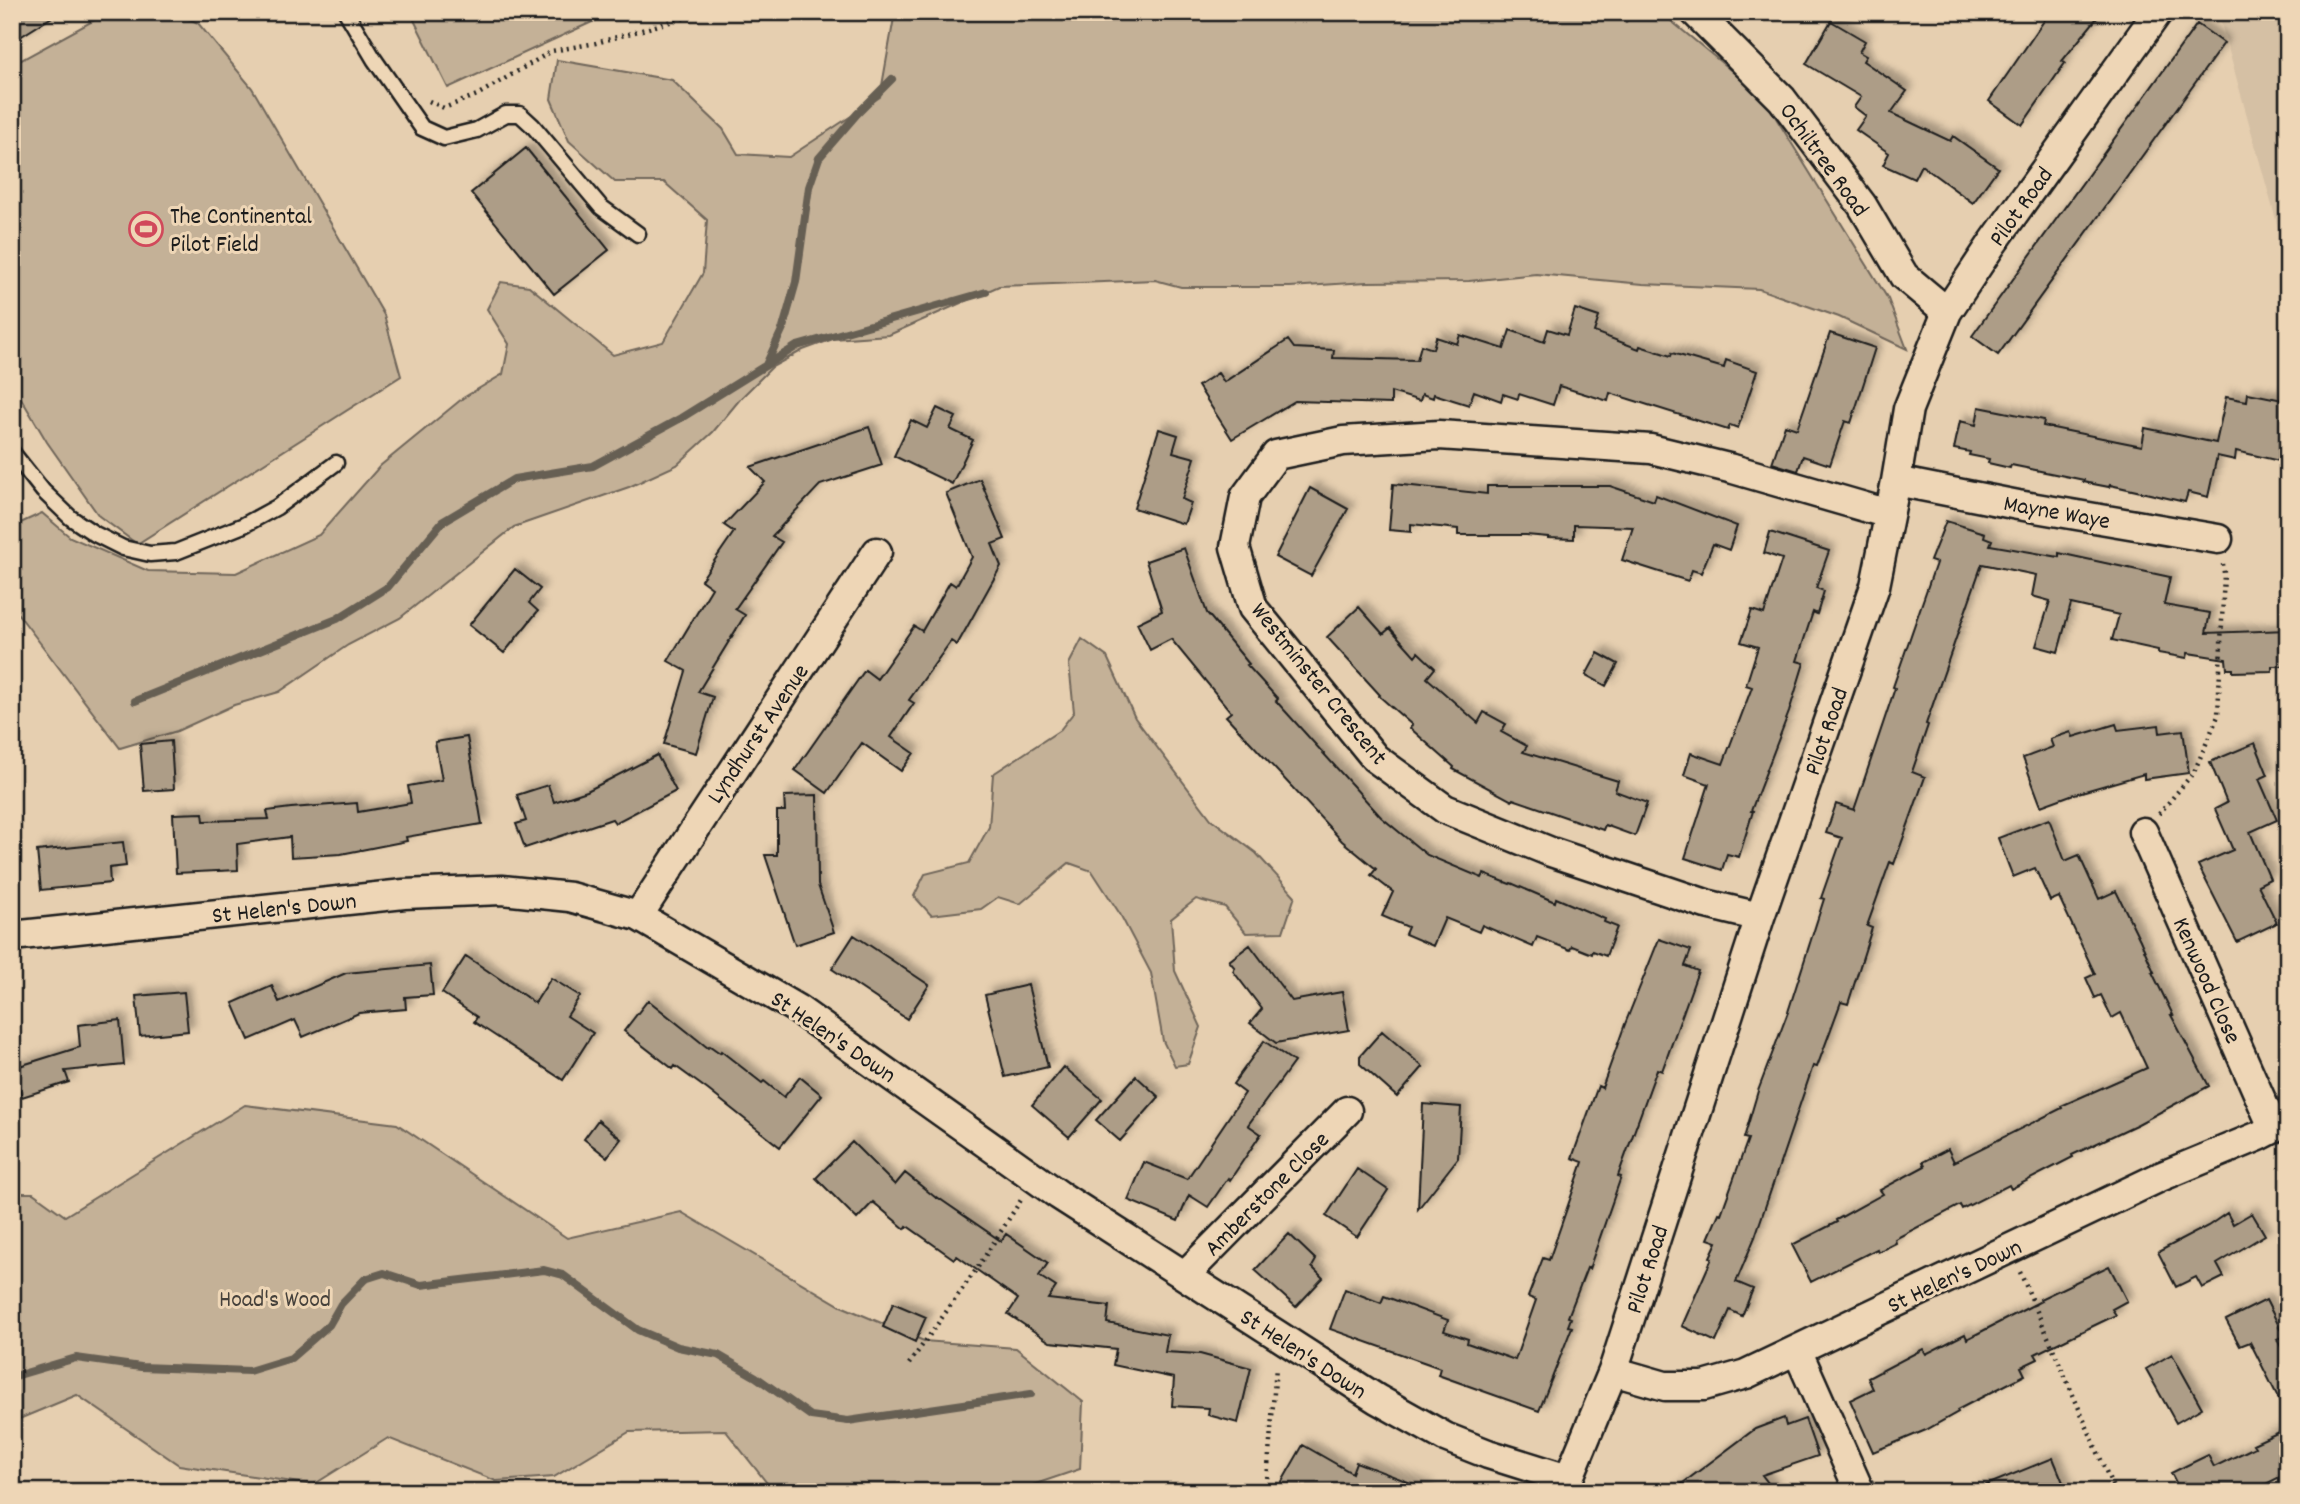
<svg xmlns="http://www.w3.org/2000/svg" width="2300" height="1504" font-family="Dekko,sans-serif">
	<defs>
		<filter id="shadow"><feDropShadow dx="6" dy="-6" stdDeviation="3.5" flood-color="#0004"/></filter>
	</defs>
	<rect width="100%" height="100%" fill="#e6cfb0"/>
	<filter id="ink" filterUnits="userSpaceOnUse"><feTurbulence type="fractalNoise" baseFrequency=".0143" numOctaves="2"/><feDisplacementMap in="SourceGraphic" scale="14" xChannelSelector="R" yChannelSelector="G"/><feConvolveMatrix kernelMatrix="1 2 1 2 8 2 1 2 1" color-interpolation-filters="sRGB"/></filter>
	<g filter="url(#ink)">
		<!-- built -->
		<path fill="#d5c0a4" d="M2218 12H2288V263Z"/>
		<!-- green -->
		<path fill="#c4b197" stroke="#70665a" stroke-width="2" d="M109 12H174L198 23 252 88 384 315 401 376 137 544 99 516 47 442 12 383V65Z
			M410 12H614L448 88Z
			M895 12H1625L1626 22 1636 13 1664 15 1763 97 1888 299 1907 349 1839 317 1759 289 1643 284 1536 274 1469 281 1367 282 1290 287H1181L1155 280 999 286 889 335 833 339 803 350 772 367 741 398 713 432 677 465 629 487 514 527 400 618 348 645 279 692 234 705 177 731 120 748 12 606V527L42 513 70 537 148 571 236 573 319 535 380 466 463 398 503 374 509 344 487 309 501 282 529 286 613 355 663 342 703 273 707 220 664 182H615L569 141 551 99 557 60 672 80 723 129 738 154 789 157 880 97Z
			M1082 639 1107 657 1135 718 1211 819 1256 853 1295 896 1283 932 1246 933 1225 907 1196 899 1171 919 1175 971 1201 1027 1188 1064 1175 1066 1163 1041 1151 973 1120 914 1092 871 1069 863 1020 904 998 897 981 909 931 915 914 896 925 874 969 863 989 827 993 774 1060 730 1074 712 1069 664Z
			M245 1105 397 1124 567 1238 681 1212 841 1306 924 1341 1016 1348 1083 1402 1080 1469 1012 1492H774L725 1430 629 1432 554 1477 496 1481 388 1438 313 1485 179 1465 77 1395 12 1422V1193H33L65 1216Z"/>
		<g fill="none" stroke-linecap="round" stroke-linejoin="round">
			<!-- stream -->
			<path stroke="#665e53" stroke-width="8" d="M766 365 783 328 796 282 809 187 819 158 857 114 892 79
				M135 701 337 619 388 587 442 522 514 479 593 466 681 418 797 346 986 292
				M12 1377 76 1358 141 1367 249 1371 291 1358 329 1325 341 1304 365 1279 384 1273 421 1285 544 1270 563 1275 638 1330 678 1347 718 1355 756 1377 811 1416 848 1421 1031 1394"/>
		</g>
		<!-- building -->
		<path fill="#ad9d87" stroke="#1c1c1c" stroke-width="2" filter="url(#shadow)" d="M12 12H60L12 42Z
			M2050 12H2102L2062 61 2065 63 2022 125 1989 101Z
			M1831 21 1865 41 1859 52 1866 56 1863 61 1907 91 1891 113 1950 141 1953 136 1998 168 1973 203 1921 165 1914 179 1883 165 1889 153 1856 130 1866 116 1854 107 1861 97 1806 64Z
			M2197 24 2224 43 1998 355 1972 336Z
			M526 148 609 250 554 294 471 193Z
			M1575 309 1599 317 1594 332 1639 349 1640 346 1671 356 1672 353 1724 368 1726 360 1757 371 1738 428 1730 425 1728 430 1610 393 1608 401 1559 386 1553 405 1519 394 1518 399 1503 394 1501 401 1474 391 1469 405 1434 394 1433 398 1422 394 1420 401 1391 392V404L1295 401 1232 439 1198 386 1218 373 1224 382 1288 340 1294 348 1334 350 1333 358 1417 360 1421 345 1433 349 1436 337 1457 344 1460 335 1504 349 1510 330 1544 342 1548 329 1567 335Z
			M1830 333 1875 348 1851 423 1845 421 1830 465 1803 456 1798 471 1772 463 1785 425 1797 429Z
			M2248 393 2288 401V463L2236 451 2235 460 2217 456 2208 497 2188 492 2185 502 2110 485 2109 487 2083 482 2084 480 2011 465 2010 468 1988 463 1989 459 1969 455 1970 452 1954 449 1960 421 1976 425 1979 407 2044 420 2043 426 2142 446 2145 428 2216 443 2226 397 2247 401Z
			M937 408 956 417 950 429 973 440 952 484 894 456 911 420 927 428Z
			M869 427 882 465 820 485 772 536 782 542 735 609 745 615 698 692 713 697 696 753 664 744 686 671 668 661 712 588 701 580 734 532 724 525 765 482 750 467Z
			M1159 429 1178 435 1173 452 1195 458 1182 499 1191 503 1184 524 1134 508Z
			M980 479 1005 539 992 544 1001 566 957 645 951 641 909 700 914 703 891 737 914 753 901 771 862 743 827 793 795 770 865 670 877 679 914 626 922 631 950 582 956 586 972 557 946 493Z
			M1393 484 1487 494V486H1610L1654 501 1656 495 1737 526 1729 550 1713 544 1701 573 1692 570 1688 581 1622 560 1633 527 1574 525V539L1548 538V537L1526 535H1458V529L1411 524V532L1389 530Z
			M1310 488 1348 509 1311 576 1275 557Z
			M1946 521 1985 533 1984 537 1992 540 1990 545 2059 557V553L2170 577 2164 605 2210 613 2206 633 2288 630V666H2272V671L2233 672V669H2227L2226 659 2188 653 2187 658 2158 653V650L2112 640 2119 615 2071 604 2058 652 2036 646 2050 601 2032 596 2036 575 1982 564 1926 724 1928 725 1912 772 1925 777 1894 864 1890 862 1867 926 1872 928 1848 1004 1841 1002 1817 1067 1813 1066 1755 1237 1736 1282 1753 1289 1742 1316 1730 1310 1716 1342 1682 1326 1712 1258 1710 1257 1717 1242 1708 1239 1719 1213 1721 1214 1748 1139 1744 1138 1758 1091 1788 1012 1824 899 1821 898 1842 838 1826 833 1836 804 1854 810 1895 688 1893 687 1936 563 1930 561Z
			M1770 532 1829 551 1816 588 1824 591 1817 614 1813 612 1797 661 1804 663 1789 712 1751 811H1753L1739 857 1727 854 1722 870 1685 858 1709 784 1684 775 1691 753 1723 764 1752 687 1746 685 1758 647 1741 642 1752 610 1764 614 1782 559 1764 553Z
			M1184 548 1207 613 1249 664 1247 665 1278 699 1276 701 1381 817 1427 855 1482 878 1484 874 1510 884 1511 883 1555 902 1556 898 1605 919 1604 922 1617 927 1606 956 1593 951 1592 954 1572 946 1570 950 1537 937 1533 947 1482 925 1479 932 1445 918 1433 946 1405 934 1408 927 1382 916 1393 892 1371 875 1376 869 1342 841 1226 716 1231 712 1171 639 1150 650 1137 623 1162 611 1146 561Z
			M515 569 540 589 529 603 538 611 504 653 469 625Z
			M1359 607 1383 634 1390 628 1415 656 1418 652 1435 668 1427 678 1478 723 1484 712 1506 724 1501 732 1527 746 1523 752 1618 781 1615 791 1647 803 1635 836 1605 825 1603 830 1513 799 1512 801 1453 769 1454 767 1410 728 1412 725 1379 696 1380 695 1327 637Z
			M1598 653 1618 664 1606 686 1586 675Z
			M2116 724 2118 730 2159 725 2160 733 2183 730 2189 773 2144 779V774L2071 795 2041 806 2023 758 2053 747 2050 739 2071 732 2073 737Z
			M467 737 482 824 406 837 407 841 341 854 291 857 290 837 237 844 238 870 176 873 173 814 203 813 204 821 269 819 267 811 291 808 357 803 358 812 411 803 408 786 442 780 435 742Z
			M171 741 174 789 144 791 140 744Z
			M2255 743 2268 775 2259 779 2277 820 2250 832 2270 879 2258 885 2277 923 2237 942 2198 865 2233 850 2215 809 2227 803 2210 762Z
			M657 755 676 791 615 823 612 819 525 848 516 824 526 821 517 795 548 785 554 802 587 791Z
			M817 795 818 885 834 932 795 945 765 855H777V811H785L784 796Z
			M2049 819 2065 861 2079 855 2099 899 2116 891 2140 940 2154 972H2152L2173 1015H2171L2209 1086 2138 1124 2072 1155 2073 1157 2011 1189 2009 1185 1962 1209 1960 1205 1895 1239 1896 1243 1878 1252 1877 1249 1811 1282 1792 1245 1837 1222 1836 1220 1883 1194 1880 1190 1925 1166 1923 1162 1948 1149 1954 1162 2062 1108 2061 1106 2147 1068 2121 1013 2112 1018 2101 995 2095 998 2086 978 2095 974 2059 897 2050 901 2035 868 2013 877 1998 838Z
			M123 842 126 866 109 868 110 883 41 890 37 851Z
			M854 935 929 985 907 1019 832 969Z
			M1659 939 1691 950 1685 966 1698 971 1662 1071 1657 1069 1618 1176 1621 1177 1589 1269 1587 1268 1568 1317 1571 1318 1568 1326 1572 1327 1539 1411 1438 1375 1440 1368 1330 1329 1345 1289 1381 1303 1384 1296 1448 1320 1444 1331 1468 1339 1467 1343 1515 1360 1536 1300 1528 1297 1543 1258 1549 1260 1583 1162 1572 1158 1598 1086 1602 1088 1625 1024Z
			M1250 945 1292 1001 1342 992 1349 1030 1276 1043 1250 1023 1262 1009 1233 971 1235 968 1229 961Z
			M466 956 535 1003 551 978 580 996 567 1016 593 1033 563 1080 474 1022 477 1017 442 993Z
			M430 965 433 995 405 997 406 1009 359 1013 303 1037 295 1020 249 1040 233 1003 272 986 279 1002 346 973Z
			M1028 985 1048 1067 1005 1077 985 995Z
			M184 992 188 1031 140 1036 136 996Z
			M648 1000 708 1048 710 1046 720 1053 721 1051 762 1083 764 1081 784 1097 800 1077 822 1095 780 1147 708 1090 675 1066 673 1069 624 1031Z
			M120 1020 124 1065 65 1071 69 1082 22 1097 13 1068 80 1047 78 1025Z
			M1382 1031 1423 1067 1397 1097 1360 1064V1056Z
			M1264 1041 1294 1062 1248 1125 1261 1134 1230 1180 1228 1178 1208 1207 1189 1195 1178 1221 1128 1200 1144 1162 1187 1179 1245 1093 1233 1084Z
			M1064 1067 1102 1099 1069 1137 1032 1105Z
			M1136 1076 1159 1097 1120 1141 1096 1120Z
			M1423 1104 1461 1107 1458 1158 1418 1209Z
			M598 1120 621 1139 607 1157 584 1139Z
			M852 1142 895 1185 905 1173 936 1198 937 1197 1001 1241 1006 1234 1048 1263 1039 1276 1056 1287 1048 1299 1109 1306 1107 1323 1168 1335 1165 1352 1200 1354 1251 1368 1238 1423 1208 1415 1209 1408 1172 1406 1174 1378 1113 1365 1116 1349 1050 1342 1008 1314 1018 1299 957 1256 954 1259 907 1226 905 1229 873 1202 857 1219 816 1178Z
			M1357 1169 1388 1190 1357 1237 1326 1216Z
			M2227 1213 2233 1224 2252 1213 2265 1235 2217 1264 2224 1277 2202 1288 2196 1277 2176 1287 2158 1252 2208 1226Z
			M1289 1234 1316 1260 1312 1267 1323 1278 1296 1307 1255 1270Z
			M2109 1266 2127 1301 2112 1309 2116 1315 2035 1354 2038 1359 2021 1367 2025 1375 1957 1410 1958 1412 1926 1430 1873 1452 1850 1400 1873 1389 1868 1378 1923 1349 1926 1354 1965 1334 1967 1339 2041 1301 2040 1299Z
			M2266 1300 2284 1336 2277 1339 2288 1361V1417L2250 1342 2240 1346 2226 1320Z
			M893 1303 926 1317 915 1342 883 1327Z
			M2172 1354 2202 1408 2176 1423 2146 1369Z
			M1784 1418 1786 1426 1805 1419 1818 1456 1762 1475 1775 1492H1671L1755 1429Z
			M2288 1428V1473L2250 1492H2181L2171 1473 2208 1455 2214 1467 2255 1447 2253 1444Z
			M1303 1445 1352 1473 1356 1462 1427 1489 1426 1492H1293L1280 1485Z
			M2053 1458 2067 1492H1972V1491Z"/>
		<g fill="none" stroke-linecap="round" stroke-linejoin="round">
			<!-- lane casing -->
			<g stroke="#1c1c1c" stroke-width="19">
				<path id="lane" d="M346 12 374 59 422 128 444 138 477 130 506 114H520L533 126 601 207 638 234
					M12 452 43 491 71 518 95 534 123 548 150 554 176 552 244 525 277 507 336 463"/>
			</g>
			<!-- street casing -->
			<g stroke="#1c1c1c" stroke-width="33">
				<path id="street" d="M1695 12 1782 99 1862 205 1904 276 1947 312
					M1896 481 2018 505 2218 539
					M2143 832 2273 1127
					M638 916 877 552
					M1760 917 1706 904 1551 852 1445 809 1375 758 1253 608 1235 547 1245 497 1276 455 1343 441 1439 435 1651 449 1733 469 1889 514
					M12 936 404 894 502 890 570 897 638 916 797 1009 1059 1195 1377 1399 1445 1437 1488 1454 1568 1479
					M1185 1275 1347 1111
					M1797 1350 1860 1492
					M1613 1371 1665 1386H1704L1746 1374 2160 1177 2259 1136 2288 1121
					M1563 1492 1613 1371 1760 917 1875 586 1896 481 1908 409 1947 312 1992 244 2158 12"/>
			</g>
			<!-- path -->
			<path stroke="#1c1c1c" stroke-width="4.5" stroke-dasharray="2 5" stroke-linecap="butt" d="M429 101 444 108 477 95 552 51 596 43 705 12
				M2159 814 2194 772 2218 716 2224 573 2223 564
				M2020 1272 2115 1492
				M909 1364 978 1267 1021 1200
				M1266 1492 1276 1367"/>
			<!-- lane -->
			<use href="#lane" stroke="#eed6b6" stroke-width="14"/>
			<!-- street -->
			<use href="#street" stroke="#eed6b6" stroke-width="28"/>
		</g>
	</g>
	<!-- icons -->
	<defs>
		<g id="stadium-ring" transform="scale(1.75)"><circle r="9.5" fill="#eed6b6" stroke="#d1495b" stroke-width="1.5"/><path d="M0-5a6.5 5 0 1 0 0 10a6.5 5 0 1 0 0-10ZM-3.5-1.8h7v3.6h-7Z" fill="#d1495b"/></g>
	</defs>
	<g fill-rule="evenodd">
		<use href="#stadium-ring" x="146" y="229"/>
	</g>
	<g text-anchor="middle" stroke-width="6" stroke-linejoin="round" paint-order="stroke">
		<!-- street labels -->
		<g font-size="24" fill="#1c1c1c" stroke="#eed6b6">
			<text transform="translate(1825 159) rotate(54)" y="8">Ochiltree Road</text>
			<text transform="translate(2020 206) rotate(-54)" y="8">Pilot Road</text>
			<text transform="translate(2057 511) rotate(10)" y="8">Mayne Waye</text>
			<text transform="translate(1320 683) rotate(51)" y="8">Westminster Crescent</text>
			<text transform="translate(1825 731) rotate(-71)" y="8">Pilot Road</text>
			<text transform="translate(757 733) rotate(-56)" y="8">Lyndhurst Avenue</text>
			<text transform="translate(284 907) rotate(-6)" y="8">St Helen's Down</text>
			<text transform="translate(2208 980) rotate(66)" y="8">Kenwood Close</text>
			<text transform="translate(834 1036) rotate(34)" y="8">St Helen's Down</text>
			<text transform="translate(1266 1193) rotate(-45)" y="8">Amberstone Close</text>
			<text transform="translate(1646 1269) rotate(-72)" y="8">Pilot Road</text>
			<text transform="translate(1954 1275) rotate(-25)" y="8">St Helen's Down</text>
			<text transform="translate(1304 1353) rotate(33)" y="8">St Helen's Down</text>
		</g>
		<!-- poi labels -->
		<g font-size="24" fill="#1c1c1c" stroke="#eed6b6" text-anchor="start">
			<text x="170" y="223">The Continental<tspan x="170" dy="28">Pilot Field</tspan></text>
		</g>
		<!-- park labels -->
		<g font-size="24" fill="#46413b" stroke="#eed6b6">
			<text x="275" y="1306">Hoad's Wood</text>
		</g>
	</g>
	<!-- margin -->
	<rect width="2300" height="1504" fill="none" stroke="#eed6b6" stroke-width="42"/>
	<rect x="21" y="21" width="2258" height="1462" fill="none" stroke="#1c1c1c" stroke-width="2.5" filter="url(#ink)"/>
</svg>
